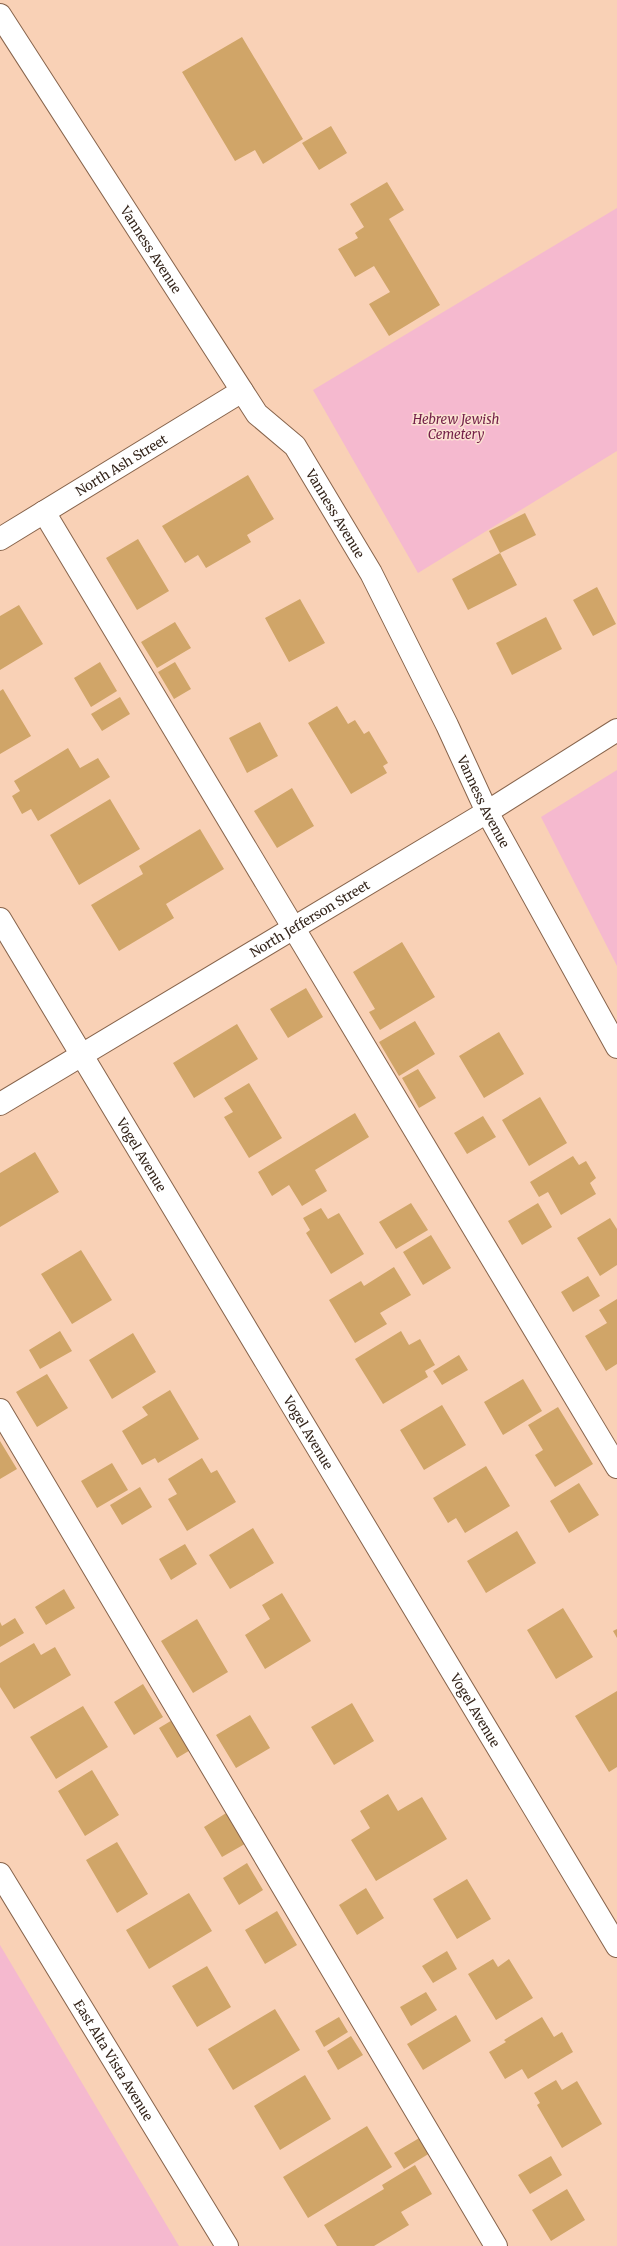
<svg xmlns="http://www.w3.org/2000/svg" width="617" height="2246" font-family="Merriweather,serif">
	<rect width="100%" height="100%" fill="#f9d1b6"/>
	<!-- green -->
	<path fill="#f5b9cf" d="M617 208V451L418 573 313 390Z
		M617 770V966L541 817Z
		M0 1945 179 2246H0Z"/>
	<!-- building -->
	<path fill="#d0a568" d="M242 37 303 139 263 164 255 150 235 161 182 72Z
		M331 126 347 153 319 170 302 143Z
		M387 182 404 210 389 219 440 305 389 336 369 304 390 292 374 266 355 277 338 249 358 238 355 233 364 227 350 204Z
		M248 475 274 519 247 535 251 542 206 568 198 555 185 563 162 526Z
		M525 513 536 535 500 553 489 531Z
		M138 539 169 591 137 610 106 558Z
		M500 553 517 585 468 610 452 579Z
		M597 587 616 624 593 636 573 600Z
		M300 599 325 643 289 662 265 618Z
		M19 605 43 644 0 670V616Z
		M546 617 562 649 512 675 496 643Z
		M175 622 191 648 157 668 141 642Z
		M100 662 117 691 91 707 74 678Z
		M175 662 191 689 174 699 158 672Z
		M3 689 31 736 0 754V691Z
		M120 697 130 714 102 731 91 714Z
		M337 706 348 724 355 720 364 734 369 731 388 763 383 766 387 773 351 794 308 723Z
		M260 722 278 756 247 773 229 738Z
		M68 748 80 768 98 758 110 777 38 821 31 809 22 814 12 796 20 791 14 781Z
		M292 788 314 826 277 848 254 811Z
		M110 799 140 849 79 885 50 835Z
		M200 829 224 869 166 904 174 918 119 951 91 905 143 874 139 866Z
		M402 942 435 997 380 1030 369 1012 375 1009 353 972Z
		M306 988 323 1017 288 1038 270 1009Z
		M415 1021 435 1054 399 1076 379 1042Z
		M237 1024 258 1059 194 1098 173 1063Z
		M499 1032 524 1074 484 1098 459 1056Z
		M418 1069 436 1098 419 1108 402 1078Z
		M249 1083 282 1138 249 1158 224 1117 233 1112 224 1098Z
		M540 1097 567 1143 529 1166 502 1120Z
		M355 1113 369 1137 315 1170 327 1191 302 1206 289 1185 272 1196 258 1172Z
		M483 1116 496 1137 467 1154 454 1133Z
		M35 1152 59 1192 0 1227V1173Z
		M573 1156 579 1165 586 1161 596 1178 590 1183 596 1194 561 1215 548 1192 539 1197 530 1182Z
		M411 1203 428 1230 396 1249 379 1222Z
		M538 1203 552 1227 522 1245 508 1221Z
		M321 1208 328 1219 339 1213 364 1254 331 1274 306 1233 310 1230 303 1218Z
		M610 1218 617 1229V1265L600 1276 577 1238Z
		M431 1235 451 1268 423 1285 403 1252Z
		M81 1250 112 1300 72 1324 41 1274Z
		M394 1267 411 1295 380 1313 387 1324 355 1343 329 1300 361 1281 364 1286Z
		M588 1276 600 1296 573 1312 561 1292Z
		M617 1299V1364L606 1371 585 1336 607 1323 599 1310Z
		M60 1331 72 1351 40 1369 29 1350Z
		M401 1331 409 1345 420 1339 435 1365 425 1371 428 1377 383 1404 355 1359Z
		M133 1333 156 1372 112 1399 89 1360Z
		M459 1355 468 1370 442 1385 433 1371Z
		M47 1374 68 1408 37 1427 16 1392Z
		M523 1379 542 1411 503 1435 484 1402Z
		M170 1390 199 1439 158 1463 155 1458 142 1465 122 1431 148 1415 142 1407Z
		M442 1405 466 1445 424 1470 400 1430Z
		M558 1407 593 1464 555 1487 535 1455 543 1450 528 1425Z
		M0 1441 17 1469 0 1479Z
		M202 1458 211 1473 217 1470 236 1502 187 1531 168 1499 177 1494 168 1479Z
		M112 1463 128 1490 97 1508 81 1481Z
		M486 1466 510 1506 465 1533 456 1518 448 1523 433 1498Z
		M579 1483 599 1515 569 1533 550 1501Z
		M140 1487 152 1507 122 1525 110 1505Z
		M253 1528 274 1563 230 1589 209 1555Z
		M517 1531 536 1563 486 1593 467 1561Z
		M185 1544 197 1564 171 1580 159 1559Z
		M64 1589 75 1608 46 1625 35 1607Z
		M282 1593 311 1641 265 1669 245 1635 270 1619 262 1605Z
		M563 1608 593 1657 556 1679 527 1630Z
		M15 1618 24 1633 0 1647V1622L2 1626Z
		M197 1619 228 1672 193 1693 161 1641Z
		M617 1629V1638L613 1631Z
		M34 1643 41 1655 55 1647 71 1675 14 1709 0 1687V1663Z
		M143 1684 163 1717 134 1735 114 1702Z
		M617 1691V1767L609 1772 575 1716Z
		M352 1703 374 1741 334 1765 311 1727Z
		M83 1706 108 1747 56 1779 30 1737Z
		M250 1715 270 1748 236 1768 216 1735Z
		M174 1719 192 1749 177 1758 159 1728Z
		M92 1770 119 1815 85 1836 58 1791Z
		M388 1794 398 1811 422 1797 447 1839 376 1881 351 1840 370 1828 360 1811Z
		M231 1810 250 1841 222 1857 204 1827Z
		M117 1842 148 1894 117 1913 86 1860Z
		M247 1863 263 1890 239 1905 223 1878Z
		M467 1879 491 1919 457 1939 433 1899Z
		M366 1888 384 1918 357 1935 339 1905Z
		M189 1893 212 1931 149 1969 126 1930Z
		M277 1911 297 1945 265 1964 245 1930Z
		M447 1951 457 1969 433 1983 422 1966Z
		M493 1959 498 1967 509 1959 533 1998 496 2020 468 1974Z
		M207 1966 231 2007 197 2027 172 1986Z
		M426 1992 437 2010 411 2026 400 2007Z
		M275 2009 300 2050 233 2090 208 2049Z
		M456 2015 471 2041 423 2070 407 2044Z
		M339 2017 348 2032 324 2047 315 2031Z
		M542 2017 554 2037 562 2032 573 2052 528 2079 522 2069 505 2079 489 2052 506 2042 504 2040Z
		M351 2036 363 2055 338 2070 327 2051Z
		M305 2075 331 2119 280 2150 254 2106Z
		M556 2080 562 2090 577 2081 602 2124 562 2148 537 2105 540 2103 534 2093Z
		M367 2126 392 2167 308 2218 283 2177Z
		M421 2137 430 2153 404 2169 394 2153Z
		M551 2156 562 2175 530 2194 518 2175Z
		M415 2165 432 2194 401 2212 409 2225 374 2246H337L324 2225 384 2189 382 2185Z
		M567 2189 585 2220 551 2241 532 2210Z"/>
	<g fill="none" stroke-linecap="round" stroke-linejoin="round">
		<!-- minor casing -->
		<g stroke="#87644c" stroke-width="24">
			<g id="minor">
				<path id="s1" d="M0 15 257 414 295 446 371 573 447 725 487 812 617 1047"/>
				<path d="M44 512 617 1467"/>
				<path id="s2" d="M0 539 242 391"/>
				<path id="s3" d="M0 919 617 1946"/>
				<path id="s4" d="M0 1104 487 812 617 730"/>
				<path d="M0 1410 496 2246"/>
			</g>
		</g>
		<!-- major casing -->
		<g stroke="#87644c" stroke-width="24">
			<g id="major">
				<path id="s5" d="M0 1874 227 2246"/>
			</g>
		</g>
		<!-- minor -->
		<use href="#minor" stroke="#fff" stroke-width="22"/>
		<!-- major -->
		<use href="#major" stroke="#fff" stroke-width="22"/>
	</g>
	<g text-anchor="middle" stroke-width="3" stroke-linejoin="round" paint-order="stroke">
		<!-- street labels -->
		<g font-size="13" fill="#34251b" stroke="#fbe2d2">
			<text dy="5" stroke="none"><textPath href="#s1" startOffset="279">Vanness Avenue</textPath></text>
			<text dy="5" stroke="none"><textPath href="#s2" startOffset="142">North Ash Street</textPath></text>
			<text dy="5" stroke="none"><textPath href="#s1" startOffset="603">Vanness Avenue</textPath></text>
			<text dy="5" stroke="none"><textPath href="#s1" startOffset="927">Vanness Avenue</textPath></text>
			<text dy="5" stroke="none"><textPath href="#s4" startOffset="361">North Jefferson Street</textPath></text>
			<text dy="5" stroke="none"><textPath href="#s3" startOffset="275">Vogel Avenue</textPath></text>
			<text dy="5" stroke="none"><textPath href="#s3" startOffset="599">Vogel Avenue</textPath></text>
			<text dy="5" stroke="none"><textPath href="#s3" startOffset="923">Vogel Avenue</textPath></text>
			<text dy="5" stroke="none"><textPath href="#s5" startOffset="218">East Alta Vista Avenue</textPath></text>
		</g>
		<!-- park labels -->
		<g font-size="13" font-style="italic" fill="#721f47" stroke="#fbe2d2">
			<text x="456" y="424">Hebrew Jewish<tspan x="456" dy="15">Cemetery</tspan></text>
		</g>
	</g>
</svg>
